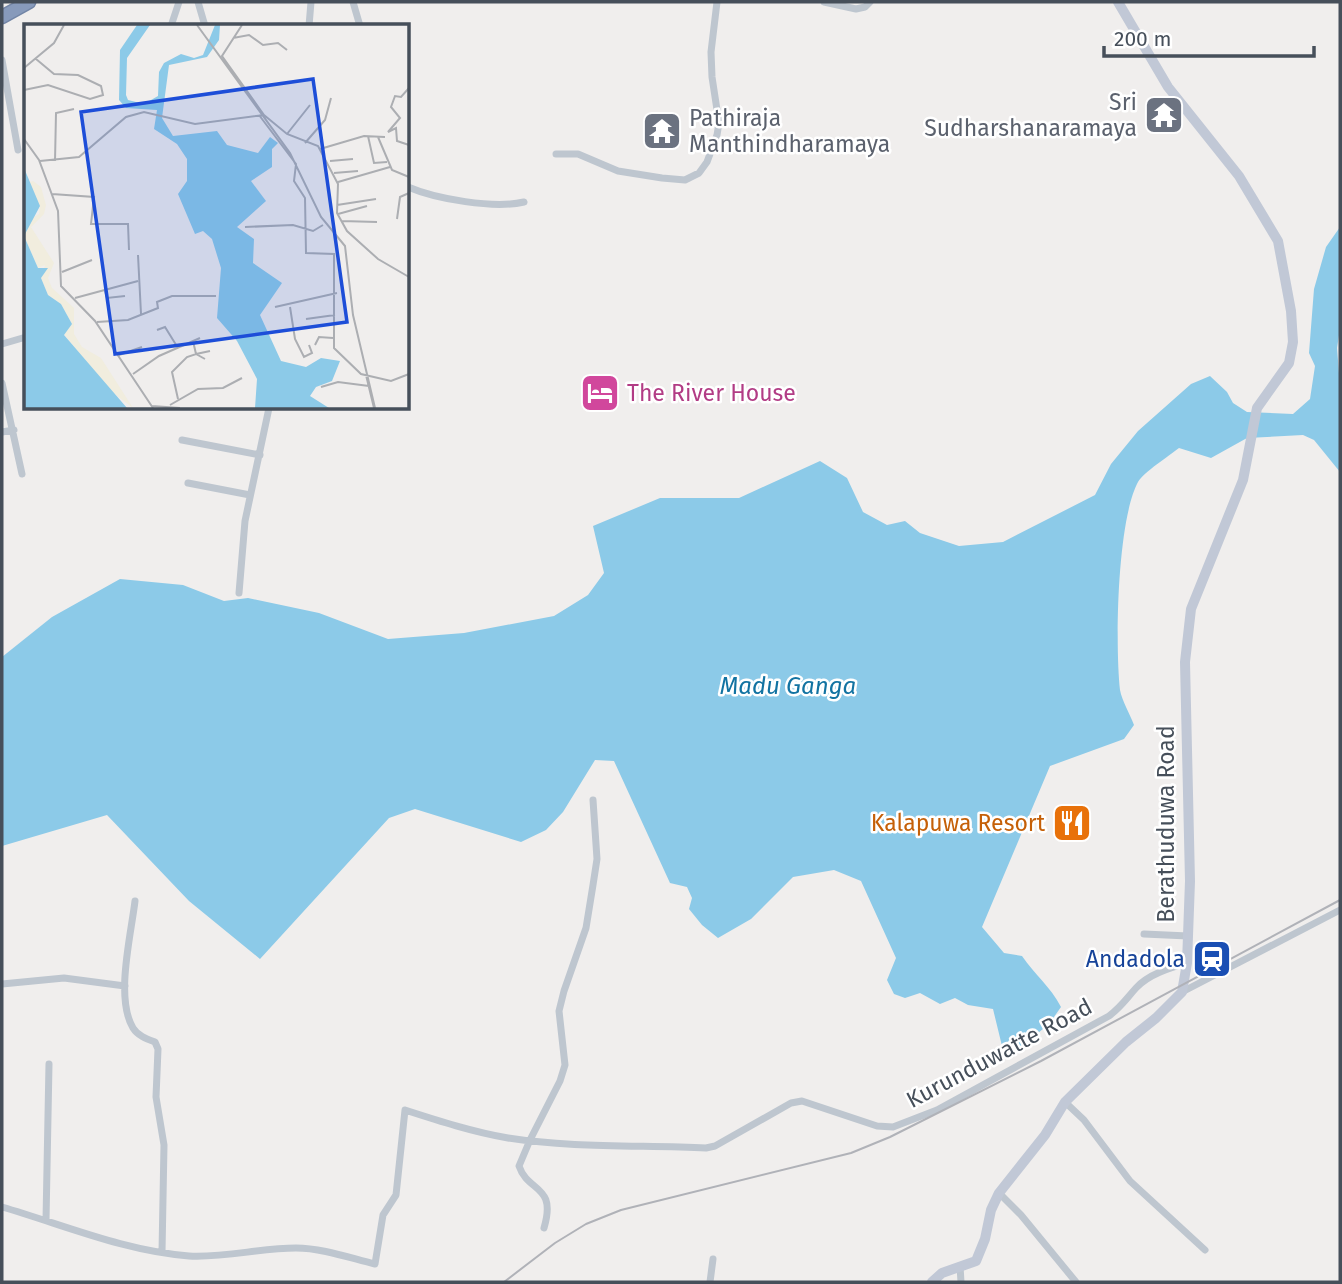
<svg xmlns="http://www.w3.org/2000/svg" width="1342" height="1284" font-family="'Fira Sans',sans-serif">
	<rect width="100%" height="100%" fill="#f0eeed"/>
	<!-- water -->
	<path fill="#8ccae8" d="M1340 227V329L1337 348 1340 386V472L1314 440 1303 435 1247 438 1211 458 1179 448C1169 456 1144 472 1138 482 1117 521 1115 645 1120 690 1122 701 1130 714 1134 725L1124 739 1050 766 982 927 1004 953 1022 956C1035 975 1050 986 1061 1007L1049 1024 1021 1047 1002 1046 993 1009 968 1005 955 998 940 1004 920 993 905 998 894 994 887 980 896 958 861 881 834 870 793 877 751 919 718 938 702 925 689 909 692 898 687 887 670 883 614 761 595 760 563 812 546 830 521 842 415 809 389 818 260 959 189 901 107 815 2 846V657L52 617 120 579 183 585 224 601 248 598 319 613 388 639 464 633 554 616 588 595 604 573 593 526 660 498H739L820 461 847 478 863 512 887 525 905 521 920 533 959 546 1003 542 1095 495 1111 464 1138 431 1191 384 1210 376 1227 392 1233 403 1247 412 1293 414 1310 399 1315 366 1309 353 1314 289 1326 247Z"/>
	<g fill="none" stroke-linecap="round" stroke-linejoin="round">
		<!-- highway casing -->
		<g stroke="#7285a6" stroke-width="15">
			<path id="highway" d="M2 17 29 2"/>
		</g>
		<!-- street -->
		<path stroke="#bec6cf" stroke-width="7" d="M198 2 205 26
			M353 2 360 26
			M824 2 856 9 865 7 870 2
			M171 26 179 2
			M309 26 311 2
			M2 60 18 150
			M556 154H578L618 171 662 178 685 180 699 173 707 162 717 135 719 123 712 77 711 52 717 2
			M408 187C436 199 494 209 524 202
			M2 344 26 337
			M2 383 22 474
			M2 432 14 430
			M182 440 260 455
			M188 483 250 495
			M239 593 245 521 269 408
			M135 901C131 935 115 998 133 1028 138 1036 147 1039 155 1042L158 1049 156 1097 164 1145 162 1252
			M1144 934 1188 936
			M2 984 64 978 125 986
			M1182 992 1340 910
			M1065 1102 1084 1120 1130 1181 1205 1250
			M999 1193 1021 1215 1076 1282
			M2 1207C64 1225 124 1251 189 1256 225 1258 260 1248 296 1248 322 1248 350 1258 375 1264L383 1215 396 1195 405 1110C439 1121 473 1132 508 1138 571 1148 641 1145 706 1148L715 1146 791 1103 802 1101 877 1126 893 1127 937 1110 1109 1016C1122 1006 1126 999 1136 988 1149 974 1170 968 1187 963
			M46 1220 49 1064
			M544 1228C557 1184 528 1193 519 1166L530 1140 560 1081 565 1065 559 1011 564 991 586 928 593 885 597 859 593 800
			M960 1266 961 1282
			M710 1282 713 1259"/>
		<!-- secondary -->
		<path stroke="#c1c8d6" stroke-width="10" d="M932 1282 942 1273 976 1261 985 1239 991 1210 999 1193 1045 1135 1065 1102 1126 1042 1156 1018 1182 992 1187 963 1190 881 1185 662 1191 609 1243 480 1257 408 1289 363 1293 342 1291 311 1278 241 1239 176 1168 87 1118 2"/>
		<!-- highway -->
		<use href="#highway" stroke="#879abb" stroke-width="12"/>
		<!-- rail -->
		<path stroke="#b0b2b8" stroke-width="2" d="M504 1282 555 1243 586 1224 621 1210 851 1153 890 1137 1041 1061 1340 900"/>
	</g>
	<!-- icons -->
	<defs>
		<g id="temple-square" transform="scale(2.0125)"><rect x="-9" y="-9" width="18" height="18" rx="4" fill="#6b7280" stroke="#fff"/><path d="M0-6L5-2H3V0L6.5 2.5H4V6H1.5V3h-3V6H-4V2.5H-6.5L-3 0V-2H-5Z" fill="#fff"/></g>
		<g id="hotel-square" transform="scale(2.0125)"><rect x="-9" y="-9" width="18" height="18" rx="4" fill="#d1479c" stroke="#fff"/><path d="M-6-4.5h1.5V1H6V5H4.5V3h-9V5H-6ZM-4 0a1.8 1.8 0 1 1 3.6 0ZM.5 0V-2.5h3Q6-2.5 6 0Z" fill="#fff"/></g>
		<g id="restaurant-square" transform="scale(2.0125)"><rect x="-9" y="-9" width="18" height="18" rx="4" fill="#e8710a" stroke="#fff"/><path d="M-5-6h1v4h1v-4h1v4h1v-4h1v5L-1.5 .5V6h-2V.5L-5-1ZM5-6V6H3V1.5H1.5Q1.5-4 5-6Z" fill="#fff"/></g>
		<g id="station-square" transform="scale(2.0125)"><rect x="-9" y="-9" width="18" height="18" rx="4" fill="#1a4fb4" stroke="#fff"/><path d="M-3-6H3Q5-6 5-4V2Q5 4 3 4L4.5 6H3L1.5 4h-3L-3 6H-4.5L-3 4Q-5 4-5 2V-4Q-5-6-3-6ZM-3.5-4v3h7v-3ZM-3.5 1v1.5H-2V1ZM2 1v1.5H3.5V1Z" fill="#fff"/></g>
	</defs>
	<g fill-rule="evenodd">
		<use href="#temple-square" x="1164" y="115"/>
		<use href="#temple-square" x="662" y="131"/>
		<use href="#hotel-square" x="600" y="393"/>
		<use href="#restaurant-square" x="1072" y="823"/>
		<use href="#station-square" x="1212" y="959"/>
	</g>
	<g text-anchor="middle" stroke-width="5" stroke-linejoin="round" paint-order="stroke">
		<!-- worship labels -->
		<g font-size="23" fill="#5b616d" stroke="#fff" text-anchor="end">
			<text x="1137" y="110">Sri<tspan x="1137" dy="26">Sudharshanaramaya</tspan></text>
			<text x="689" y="126" text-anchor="start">Pathiraja<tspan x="689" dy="26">Manthindharamaya</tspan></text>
		</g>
		<!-- hotel labels -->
		<g font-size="23" fill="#b23c85" stroke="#fff" text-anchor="start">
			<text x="627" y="401">The River House</text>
		</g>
		<!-- food labels -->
		<g font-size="23" fill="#c56008" stroke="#fff" text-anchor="end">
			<text x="1045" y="831">Kalapuwa Resort</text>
		</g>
		<!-- street labels -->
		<g font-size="23" fill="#464f5a" stroke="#fff">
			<text transform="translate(1166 824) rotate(-90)" y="8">Berathuduwa Road</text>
			<text transform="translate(999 1053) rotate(-28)" y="8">Kurunduwatte Road</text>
		</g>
		<!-- transit labels -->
		<g font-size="23" fill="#164399" stroke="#fff" text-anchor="end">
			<text x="1185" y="967">Andadola</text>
		</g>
		<!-- water labels -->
		<g font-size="24" font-style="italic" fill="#1273a2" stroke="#fff">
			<text x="788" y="694">Madu Ganga</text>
		</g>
	</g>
	<!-- overview -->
	<g transform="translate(24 24)">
		<rect width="385" height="385" fill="#f0eeed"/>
		<path d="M9 157 17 163 22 181 20 190 7 203 30 239 24 254 28 264 50 284V310L58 323 77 334 109 384 83 364 40 310 48 300 37 280 24 271 17 254 21 241 14 244 0 212 5 196 15 190 16 182 3 159Z" fill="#f1edde"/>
		<path d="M113 1H126L103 34 102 71 104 76 120 80 134 72 135 48 140 39 157 30 170 34 179 31 191 1H196L195 16 183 33 145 41 138 94 149 112 193 107 203 121 234 129 246 113 254 119 248 125V143L227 157 242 177 213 203 230 215 229 239 258 259 236 291 257 337 282 343 297 334 316 337 308 357 292 363 286 372 305 384H231L233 355 213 317 193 294 197 244 188 215 179 207 171 210 154 170 163 157V135L153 120 130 105 133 86 102 84 95 76 96 26ZM0 144 16 182 0 212 14 244H24L17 254 24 271 37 280 48 300 40 311 103 384H0Z" fill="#8ccae8"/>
		<path fill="none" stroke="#acaeb2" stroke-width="2" d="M173 1 266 129 297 193 321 222 329 291 351 384M218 1 198 32 240 91M209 14 225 11 239 21 254 19 263 26M0 44 30 19 40 1M385 64 377 73 371 72 367 83 376 94 364 108 372 104 373 117 385 121M0 66 24 61 66 75 79 71 77 62 54 51 30 50 12 35M235 91 272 140 270 157 281 174 282 229 310 230V324L337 350 367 357 385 350M263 110 286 81M344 112 350 139 363 138M354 113 368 146 385 153M0 115 15 136 34 187 37 262 71 297 129 384M281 119 301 96 307 74M296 125 340 112 361 113M16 137 55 133 102 93 120 88 171 100 240 91 263 110 294 122 314 160 313 189 323 207 354 235 385 253M31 137 32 89 50 85M306 137 329 135M310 149 334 147M314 158 366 143M28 170 70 173 67 200H104L105 226M313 181 352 175M314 190 343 182M373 195 376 173 385 169M318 197 353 198M221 203 269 201 289 207 299 201M114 231 117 290M38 248 68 236M81 267 83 274 101 272M51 274 114 257M251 283 313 269M266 283 271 315 280 333 288 329 285 321M282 295 311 291M73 298 104 296 134 284 133 278 148 272H192M133 306 141 303 154 324M169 317 172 330 186 327M291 321 295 313 309 314M95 331 118 323M109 350 135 332 176 314M342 351 350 384M297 363 314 358 345 362M154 375 148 348 163 333 172 330 181 335M146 381 174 365 199 364 218 354M128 382 156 384"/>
		<path fill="#1d4ed8" fill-opacity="0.15" stroke="#1d4ed8" stroke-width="3.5" d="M289 55 323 298 91 330 57 88Z"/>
		<rect width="385" height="385" fill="none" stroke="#464f5a" stroke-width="3.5"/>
	</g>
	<!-- border -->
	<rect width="1342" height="1284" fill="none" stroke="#464f5a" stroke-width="7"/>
	<!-- scale -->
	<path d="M1104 46v10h210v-10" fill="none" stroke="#464f5a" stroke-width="3.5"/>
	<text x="1114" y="46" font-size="21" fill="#464f5a" stroke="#ffffff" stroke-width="5" paint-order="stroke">200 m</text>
</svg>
